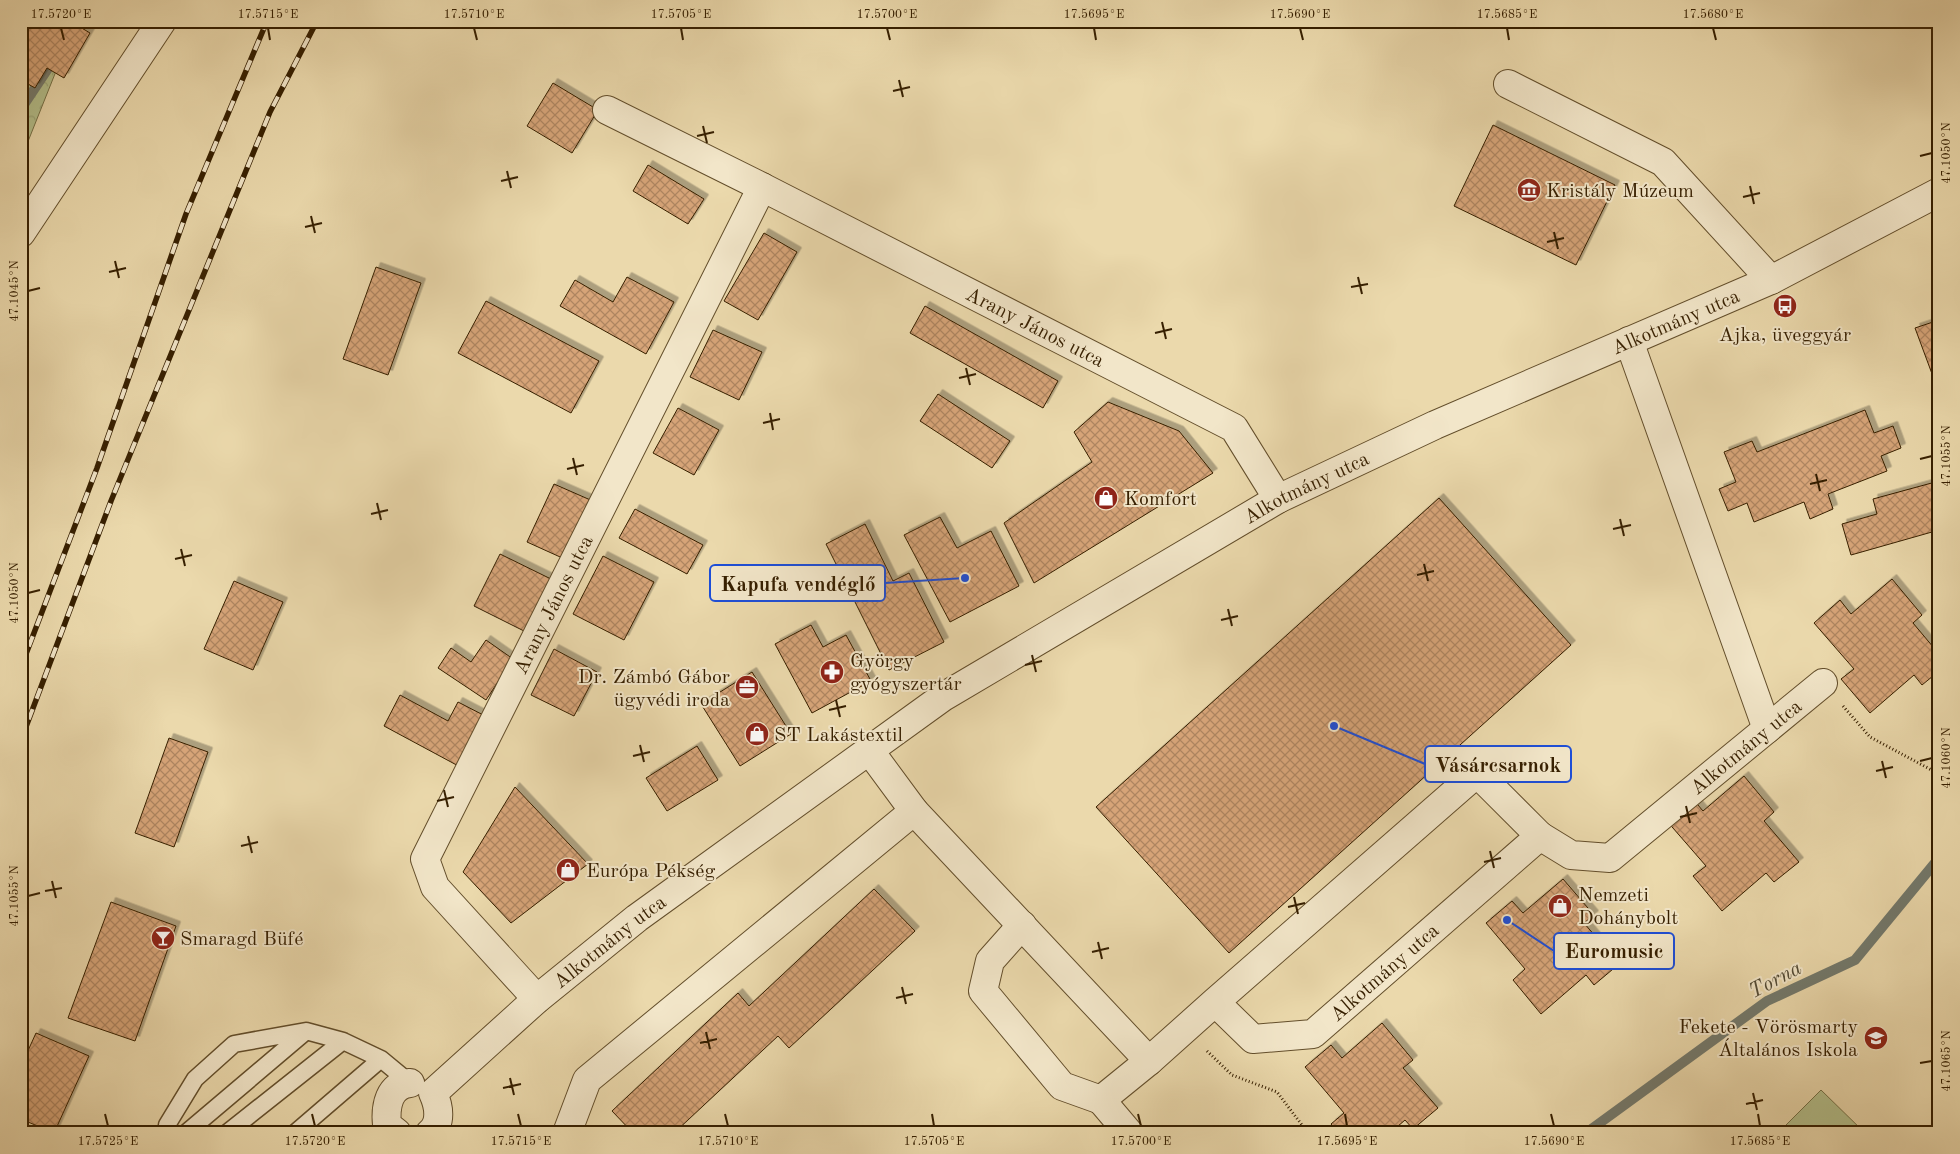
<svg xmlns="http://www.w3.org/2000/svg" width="1960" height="1154" font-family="'Old Standard TT',serif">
	<defs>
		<pattern id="forest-crowns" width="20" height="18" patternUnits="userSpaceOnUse" patternTransform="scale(1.25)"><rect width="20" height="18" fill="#b4c08c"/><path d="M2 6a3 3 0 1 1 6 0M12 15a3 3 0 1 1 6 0" fill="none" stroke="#9ba577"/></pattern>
		<pattern id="building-cross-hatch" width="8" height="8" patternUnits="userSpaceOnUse" patternTransform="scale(1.25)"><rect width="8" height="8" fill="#d6a478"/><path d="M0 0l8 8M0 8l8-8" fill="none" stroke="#ae8560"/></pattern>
		<filter id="shadow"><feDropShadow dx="4.5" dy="-4.5" stdDeviation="0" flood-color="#0004"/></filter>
	</defs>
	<rect width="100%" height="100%" fill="#ebd9ac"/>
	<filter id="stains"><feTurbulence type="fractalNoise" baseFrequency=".004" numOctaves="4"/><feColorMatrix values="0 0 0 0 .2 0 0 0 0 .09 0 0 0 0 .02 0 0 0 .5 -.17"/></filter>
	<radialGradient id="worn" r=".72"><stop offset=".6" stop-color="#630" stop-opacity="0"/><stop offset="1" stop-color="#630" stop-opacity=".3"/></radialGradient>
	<!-- forest -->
	<path fill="url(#forest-crowns)" stroke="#757046" d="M21 21H76L21 159Z"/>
	<!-- garden -->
	<path fill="#b4c08c" stroke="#757046" d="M1821 1090 1865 1133H1778Z"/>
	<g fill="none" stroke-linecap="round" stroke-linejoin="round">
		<!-- stream -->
		<path stroke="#747a6d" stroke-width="10" d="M21 109 55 58
			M1586 1133 1767 1001 1855 960 1939 858"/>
	</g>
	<!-- building -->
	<path fill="url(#building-cross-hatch)" stroke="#361f00" filter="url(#shadow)" d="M23 21H70L90 33 64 78 47 68 35 88 21 80V24Z
		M553 83 598 110 572 153 527 126Z
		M1493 125 1615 185 1576 265 1454 206Z
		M648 165 704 199 688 224 633 191Z
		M764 233 797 252 758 320 724 301Z
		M376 267 421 283 388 375 343 359Z
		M627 277 674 302 646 354 560 306 575 280 613 302Z
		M486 301 599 361 571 413 458 353Z
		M925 306 1058 381 1043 408 910 333Z
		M1939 320V390H1938L1915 328Z
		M713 330 762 352 739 400 690 377Z
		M938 394 1010 441 992 468 920 421Z
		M1108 402 1179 431 1213 473 1034 583 1004 523 1092 462 1074 432Z
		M678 408 719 430 694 475 653 453Z
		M1865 410 1874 433 1893 426 1901 448 1881 456 1887 471 1828 494 1833 509 1810 519 1804 502 1754 522 1747 503 1728 511 1719 489 1736 482 1724 452 1752 441 1757 452Z
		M1939 481V530L1851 555 1842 524 1877 514 1873 499Z
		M554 484 595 502 569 561 527 542Z
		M1439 498 1571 645 1229 953 1096 807Z
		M635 509 703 545 687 574 619 538Z
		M940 517 957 548 991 531 1019 586 950 622 904 535Z
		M865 524 893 581 909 573 944 642 889 670 826 544Z
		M500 554 551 579 526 632 474 606Z
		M603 556 654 582 624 640 573 614Z
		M1892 579 1922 615 1913 623 1939 654V671L1922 685 1914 675 1870 713 1841 679 1854 669 1814 623 1840 600 1851 614Z
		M234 581 283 602 253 670 204 649Z
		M811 625 823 647 846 635 871 681 812 713 775 644Z
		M486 640 513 659 486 700 438 668 451 648 471 662Z
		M554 649 597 672 574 716 531 695Z
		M752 672 791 734 740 766 701 704Z
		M400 695 448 721 458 702 491 719 464 769 384 726Z
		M169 738 208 752 174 847 135 833Z
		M697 746 718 780 667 811 646 778Z
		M1744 776 1774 812 1764 821 1799 862 1774 882 1766 873 1722 911 1693 876 1706 866 1666 820 1692 798 1703 811Z
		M515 787 588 864 511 923 463 872Z
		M1563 879 1594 915 1584 923 1619 964 1594 985 1586 975 1541 1014 1513 980 1525 969 1486 923 1512 901 1523 913Z
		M874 889 915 931 789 1048 778 1036 674 1133H633L612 1111 738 993 749 1006Z
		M111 902 176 926 135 1041 68 1018Z
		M1382 1023 1413 1060 1403 1068 1438 1108 1413 1129 1405 1120 1390 1133H1339L1331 1124 1344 1113 1305 1067 1331 1045 1342 1058Z
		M36 1033 89 1056 54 1133 21 1119V1066Z"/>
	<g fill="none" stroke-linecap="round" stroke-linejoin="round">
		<!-- service casing -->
		<g stroke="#634e2b" stroke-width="19">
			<path id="service" d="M167 1133V1125L195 1079 234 1044 306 1031 343 1041 381 1059 410 1083H416
				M186 1133 304 1033
				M227 1133 343 1041
				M295 1133 381 1059"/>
		</g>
		<!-- minor casing -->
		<g stroke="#634e2b" stroke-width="30">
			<g id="minor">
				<path d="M1508 84 1663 162 1771 280"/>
				<path d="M607 110 762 187"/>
				<path d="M21 233 162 21"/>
				<path d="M1629 341 1767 729"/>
				<path d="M869 750 914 811"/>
				<path id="s1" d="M1540 836 1571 855 1610 858 1823 683"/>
				<path d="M1022 925 990 961 983 991 1062 1086 1101 1100 1149 1061"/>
				<path id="s2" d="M537 999 435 887 425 859 762 187 1234 428 1278 499"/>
				<path d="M1101 1100 1129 1133"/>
				<path d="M397 1133 387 1125C385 1106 389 1085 410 1083"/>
				<path id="s3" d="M430 1133C442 1123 439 1106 433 1093L537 999 637 918 943 697 1278 499 1435 425 1771 280 1939 192"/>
				<path d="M567 1133 587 1080 914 811 1149 1061 1215 1002 1477 773 1540 836 1313 1034 1253 1039 1215 1002"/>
			</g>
		</g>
		<!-- path -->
		<path stroke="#361f00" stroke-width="3" stroke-dasharray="1 2.5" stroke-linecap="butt" d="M1843 706 1870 737 1939 774
			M21 988V991
			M1207 1051 1232 1075 1277 1092 1308 1133"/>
		<!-- service -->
		<use href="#service" stroke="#f2e6c9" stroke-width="16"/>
		<!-- minor -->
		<use href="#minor" stroke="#f2e6c9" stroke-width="28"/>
		<!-- rail casing -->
		<g stroke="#361f00" stroke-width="5.5">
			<path id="rail" d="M21 667 97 468 186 214 267 21
				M21 740 111 501 270 112 317 21"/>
		</g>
		<!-- rail -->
		<use href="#rail" stroke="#f2e6c9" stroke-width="4" stroke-dasharray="11" stroke-linecap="butt"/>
	</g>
	<!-- ticks -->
	<path fill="none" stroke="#361f00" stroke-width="2" d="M61 28 64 40M268 28 270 40M474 28 477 40M681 28 683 40M887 28 890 40M1094 28 1096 40M1300 28 1303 40M1507 28 1509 40M1713 28 1716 40M899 80 903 97M893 91 910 87M703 126 707 143M697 136 714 132M1920 156 1932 153M507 171 511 188M501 181 518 177M1750 186 1754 204M1743 197 1760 193M311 216 315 233M305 227 322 223M1554 232 1558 249M1547 242 1564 238M115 261 119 278M109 272 126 268M1358 277 1362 294M1351 287 1368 284M28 291 40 288M1162 322 1166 339M1155 333 1172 329M966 368 970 385M959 378 976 374M770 413 773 430M763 423 780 419M573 458 577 475M1920 459 1932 456M567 469 584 465M1816 474 1820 491M1810 484 1827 480M377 503 381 520M371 514 388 510M1620 519 1624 536M1613 529 1631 525M181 549 185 566M175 559 192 555M1424 564 1428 581M1417 575 1434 571M28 593 40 590M1228 609 1232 626M1221 620 1238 616M1032 655 1036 672M1025 665 1042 661M836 700 840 717M829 710 846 706M640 745 644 762M633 756 650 752M1882 761 1886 778M1920 761 1932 758M1876 771 1893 767M444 790 448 807M437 801 454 797M1686 806 1690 823M1680 817 1697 813M248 836 252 853M241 846 258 842M1490 851 1494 868M1484 862 1501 858M52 881 56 898M45 891 62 888M28 896 40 893M1294 897 1298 914M1288 907 1305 903M1098 942 1102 959M1092 952 1109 948M902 987 906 1004M896 998 913 994M706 1032 710 1049M700 1043 717 1039M1920 1063 1932 1061M510 1078 514 1095M503 1088 521 1084M1753 1093 1757 1110M1746 1104 1763 1100M105 1114 108 1126M312 1114 315 1126M518 1114 521 1126M725 1114 728 1126M932 1114 934 1126M1138 1114 1141 1126M1345 1114 1347 1126M1551 1114 1554 1126M1758 1114 1760 1126"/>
	<!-- icons -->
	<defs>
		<g id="museum-disc" transform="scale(1.25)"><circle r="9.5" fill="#8f2418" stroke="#f2e6c9"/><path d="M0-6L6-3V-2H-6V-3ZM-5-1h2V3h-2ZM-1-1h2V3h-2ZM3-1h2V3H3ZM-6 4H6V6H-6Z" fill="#fff"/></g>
		<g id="bus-disc" transform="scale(1.25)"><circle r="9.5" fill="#8f2418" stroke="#f2e6c9"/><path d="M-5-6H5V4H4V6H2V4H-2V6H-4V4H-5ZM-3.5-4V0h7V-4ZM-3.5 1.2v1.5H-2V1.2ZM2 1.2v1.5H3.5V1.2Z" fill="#fff"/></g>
		<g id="shop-disc" transform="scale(1.25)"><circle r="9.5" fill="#8f2418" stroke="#f2e6c9"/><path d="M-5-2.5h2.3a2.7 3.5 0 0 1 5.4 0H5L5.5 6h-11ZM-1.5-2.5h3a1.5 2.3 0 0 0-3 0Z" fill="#fff"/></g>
		<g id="pharmacy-disc" transform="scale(1.25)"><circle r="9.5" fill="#8f2418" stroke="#f2e6c9"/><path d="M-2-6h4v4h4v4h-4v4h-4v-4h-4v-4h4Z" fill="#fff"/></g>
		<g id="office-disc" transform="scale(1.25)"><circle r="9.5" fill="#8f2418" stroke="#f2e6c9"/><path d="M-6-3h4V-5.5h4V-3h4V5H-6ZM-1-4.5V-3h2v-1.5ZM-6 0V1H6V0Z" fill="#fff"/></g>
		<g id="bar-disc" transform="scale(1.25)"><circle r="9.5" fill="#8f2418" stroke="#f2e6c9"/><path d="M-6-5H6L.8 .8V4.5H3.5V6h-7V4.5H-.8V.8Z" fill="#fff"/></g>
		<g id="school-disc" transform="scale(1.25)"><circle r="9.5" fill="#8f2418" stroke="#f2e6c9"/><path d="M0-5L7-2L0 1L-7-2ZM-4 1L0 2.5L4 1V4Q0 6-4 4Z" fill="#fff"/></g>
	</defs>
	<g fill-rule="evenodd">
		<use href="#museum-disc" x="1529" y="190"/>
		<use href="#bus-disc" x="1785" y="306"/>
		<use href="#shop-disc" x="1106" y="498"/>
		<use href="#pharmacy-disc" x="832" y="672"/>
		<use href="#office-disc" x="747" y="687"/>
		<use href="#shop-disc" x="757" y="734"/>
		<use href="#shop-disc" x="568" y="870"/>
		<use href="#shop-disc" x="1560" y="906"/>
		<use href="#bar-disc" x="163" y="938"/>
		<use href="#school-disc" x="1876" y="1038"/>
	</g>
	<g text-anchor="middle" stroke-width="4" stroke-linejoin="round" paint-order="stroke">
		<!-- poi labels -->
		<g font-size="20" fill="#361f00" stroke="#f2e6c9" text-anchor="start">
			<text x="1546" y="197">Kristály Múzeum</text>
			<text x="1785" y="341" text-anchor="middle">Ajka, üveggyár</text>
			<text x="1124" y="505">Komfort</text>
			<text x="850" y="667">György<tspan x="850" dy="23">gyógyszertár</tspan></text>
			<text x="730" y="683" text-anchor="end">Dr. Zámbó Gábor<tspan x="730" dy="23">ügyvédi iroda</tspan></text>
			<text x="774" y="741">ST Lakástextil</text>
			<text x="586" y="877">Európa Pékség</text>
			<text x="1578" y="901">Nemzeti<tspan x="1578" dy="23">Dohánybolt</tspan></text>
			<text x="180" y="945">Smaragd Büfé</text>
			<text x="1858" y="1033" text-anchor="end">Fekete - Vörösmarty<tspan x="1858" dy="23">Általános Iskola</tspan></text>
		</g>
		<!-- street labels -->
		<g font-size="20" fill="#361f00" stroke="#f2e6c9">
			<text dy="7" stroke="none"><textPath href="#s3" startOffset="1514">Alkotmány utca</textPath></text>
			<text dy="7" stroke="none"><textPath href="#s2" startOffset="1240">Arany János utca</textPath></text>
			<text dy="7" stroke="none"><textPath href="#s3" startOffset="1109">Alkotmány utca</textPath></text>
			<text dy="7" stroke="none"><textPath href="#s2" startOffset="466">Arany János utca</textPath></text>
			<text dy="7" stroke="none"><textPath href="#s1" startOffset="251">Alkotmány utca</textPath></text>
			<text dy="7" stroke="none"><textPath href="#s3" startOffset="276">Alkotmány utca</textPath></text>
			<text transform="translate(1384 972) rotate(-41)" y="7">Alkotmány utca</text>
		</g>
		<!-- water labels -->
		<g font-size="21" font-style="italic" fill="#554d37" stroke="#f2e6c9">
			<text transform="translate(1775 979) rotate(-28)" y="7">Torna</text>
		</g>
	</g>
	<!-- callouts -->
	<path fill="none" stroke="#1d4ed8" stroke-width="2" d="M965 578L885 583M1334 726L1425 764M1507 920L1554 951"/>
	<g fill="#1d4ed8" stroke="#f2e6c9" stroke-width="2">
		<circle cx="965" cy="578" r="5"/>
		<circle cx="1334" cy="726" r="5"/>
		<circle cx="1507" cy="920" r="5"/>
	</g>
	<g fill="#f2e6c9" stroke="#1d4ed8" stroke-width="2">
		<rect x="710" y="565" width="175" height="36" rx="5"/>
		<rect x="1425" y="746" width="146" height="36" rx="5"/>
		<rect x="1554" y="933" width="120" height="36" rx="5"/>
	</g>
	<g font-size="21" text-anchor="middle" font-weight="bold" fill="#361f00">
		<text x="798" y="591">Kapufa vendéglő</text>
		<text x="1498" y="772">Vásárcsarnok</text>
		<text x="1614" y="958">Euromusic</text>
	</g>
	<!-- margin -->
	<rect width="1960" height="1154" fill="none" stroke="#ebd9ac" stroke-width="55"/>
	<rect x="28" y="28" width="1904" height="1098" fill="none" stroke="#361f00" stroke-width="2"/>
	<g font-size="12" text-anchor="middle" fill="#361f00">
		<text x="61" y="18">17.5720°E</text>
		<text x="268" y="18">17.5715°E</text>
		<text x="474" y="18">17.5710°E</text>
		<text x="681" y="18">17.5705°E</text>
		<text x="887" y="18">17.5700°E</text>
		<text x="1094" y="18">17.5695°E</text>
		<text x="1300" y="18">17.5690°E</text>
		<text x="1507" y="18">17.5685°E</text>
		<text x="1713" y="18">17.5680°E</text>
		<text transform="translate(1946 153) rotate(-90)" y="4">47.1050°N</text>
		<text transform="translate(14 291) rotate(-90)" y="4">47.1045°N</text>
		<text transform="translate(1946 456) rotate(-90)" y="4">47.1055°N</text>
		<text transform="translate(14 593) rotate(-90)" y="4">47.1050°N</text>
		<text transform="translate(1946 758) rotate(-90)" y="4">47.1060°N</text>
		<text transform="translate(14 896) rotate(-90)" y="4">47.1055°N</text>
		<text transform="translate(1946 1061) rotate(-90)" y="4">47.1065°N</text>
		<text x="108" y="1145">17.5725°E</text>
		<text x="315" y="1145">17.5720°E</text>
		<text x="521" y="1145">17.5715°E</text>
		<text x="728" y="1145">17.5710°E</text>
		<text x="934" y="1145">17.5705°E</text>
		<text x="1141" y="1145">17.5700°E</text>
		<text x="1347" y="1145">17.5695°E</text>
		<text x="1554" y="1145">17.5690°E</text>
		<text x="1760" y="1145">17.5685°E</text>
	</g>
	<rect width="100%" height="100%" filter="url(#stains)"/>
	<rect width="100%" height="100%" fill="url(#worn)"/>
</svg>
